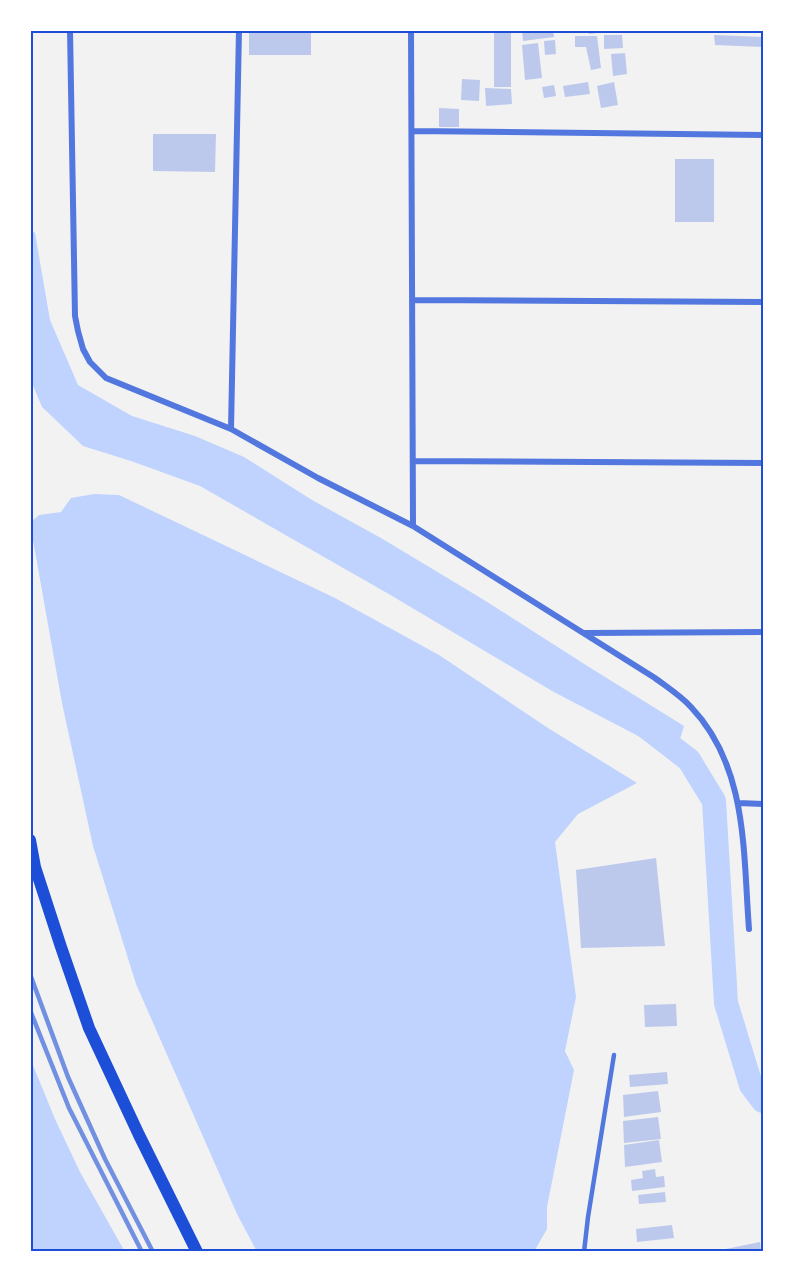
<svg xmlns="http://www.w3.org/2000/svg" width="793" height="1282" font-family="Raleway,sans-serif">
	<rect width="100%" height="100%" fill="#f2f2f2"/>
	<!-- water -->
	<path fill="#bfd3fe" d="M30 229 35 233 50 320 78 385 132 416 195 436 244 457 312 500 381 538 484 600 589 667 684 726 680 739 663 749 552 691 387 593 200 486 131 461 83 446 42 407 30 378Z
		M94 494 119 495 335 598 439 655 548 728 637 783 578 814 555 842 576 997 565 1051 574 1070 547 1207V1229L535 1250 536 1252H257L237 1214 136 984 93 846 62 703 30 523 39 515 61 512 71 498Z
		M30 1058 55 1119 80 1172 125 1252H30Z"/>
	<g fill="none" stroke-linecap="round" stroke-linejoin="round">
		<!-- canal -->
		<path stroke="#bfd3fe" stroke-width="24" d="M645 726 689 760 714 801 726 1003 751 1085 763 1101"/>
	</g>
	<!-- building -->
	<path fill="#bdc9ec" d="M249 30H311V55H249Z
		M494 30H511V87H494Z
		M522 30H553L554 37 523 41Z
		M588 30H613V31L589 34Z
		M604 35H622L623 48 604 49Z
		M714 35 763 37V47L715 45Z
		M575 36H597L601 68 591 70 586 47H575Z
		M555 40 556 54 545 55 544 41Z
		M538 43 542 78 525 80 522 45Z
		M625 53 627 74 613 76 611 54Z
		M462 79 480 80 479 101 461 100Z
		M588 82 590 94 565 97 563 86Z
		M614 82 618 105 601 108 597 86Z
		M554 85 556 96 544 98 542 87Z
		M485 88 511 89 512 104 486 106Z
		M439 108 459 109V127H439Z
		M153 134H216L215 172 153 171Z
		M675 159H714V222H675Z
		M656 858 665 946 581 948 576 870Z
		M676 1004 677 1026 645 1027 644 1005Z
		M667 1072 668 1084 630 1087 629 1075Z
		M658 1091 661 1112 624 1117 623 1095Z
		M658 1117 661 1139 624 1143 623 1121Z
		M659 1140 662 1162 625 1167 624 1145Z
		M655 1169 656 1177 664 1176 665 1187 632 1191 631 1180 643 1178 642 1171Z
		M665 1192 666 1202 639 1204 638 1195Z
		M672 1225 674 1238 637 1242 636 1229Z
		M760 1242 761 1252H716V1251Z"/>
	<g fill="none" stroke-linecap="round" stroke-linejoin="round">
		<!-- service -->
		<path stroke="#5277de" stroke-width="4.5" d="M584 1252 588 1217 614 1055"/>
		<!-- minor -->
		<path stroke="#5277de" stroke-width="6" d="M70 30 75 316 78 331 83 349 90 362 106 378 231 429 318 478 413 526 655 678C667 687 681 696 691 707 748 767 743 852 749 929
			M411 30 413 526
			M412 131 763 135
			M412 300 763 302
			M231 429 239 30
			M413 461 763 463
			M584 633 763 632
			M739 803 763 804"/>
		<!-- secondary -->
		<path stroke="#1d4ed8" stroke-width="12" d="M30 840 35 867 61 947 89 1028 139 1135 197 1252"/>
		<!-- rail -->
		<path stroke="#7290e2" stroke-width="4.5" d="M30 974 68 1077 105 1159 153 1252
			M30 1010 69 1108 142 1252"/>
	</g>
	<!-- border -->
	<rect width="793" height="1282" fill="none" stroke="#ffffff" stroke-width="63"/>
	<rect x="32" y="32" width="730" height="1218" fill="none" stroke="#1d4ed8" stroke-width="2"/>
</svg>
